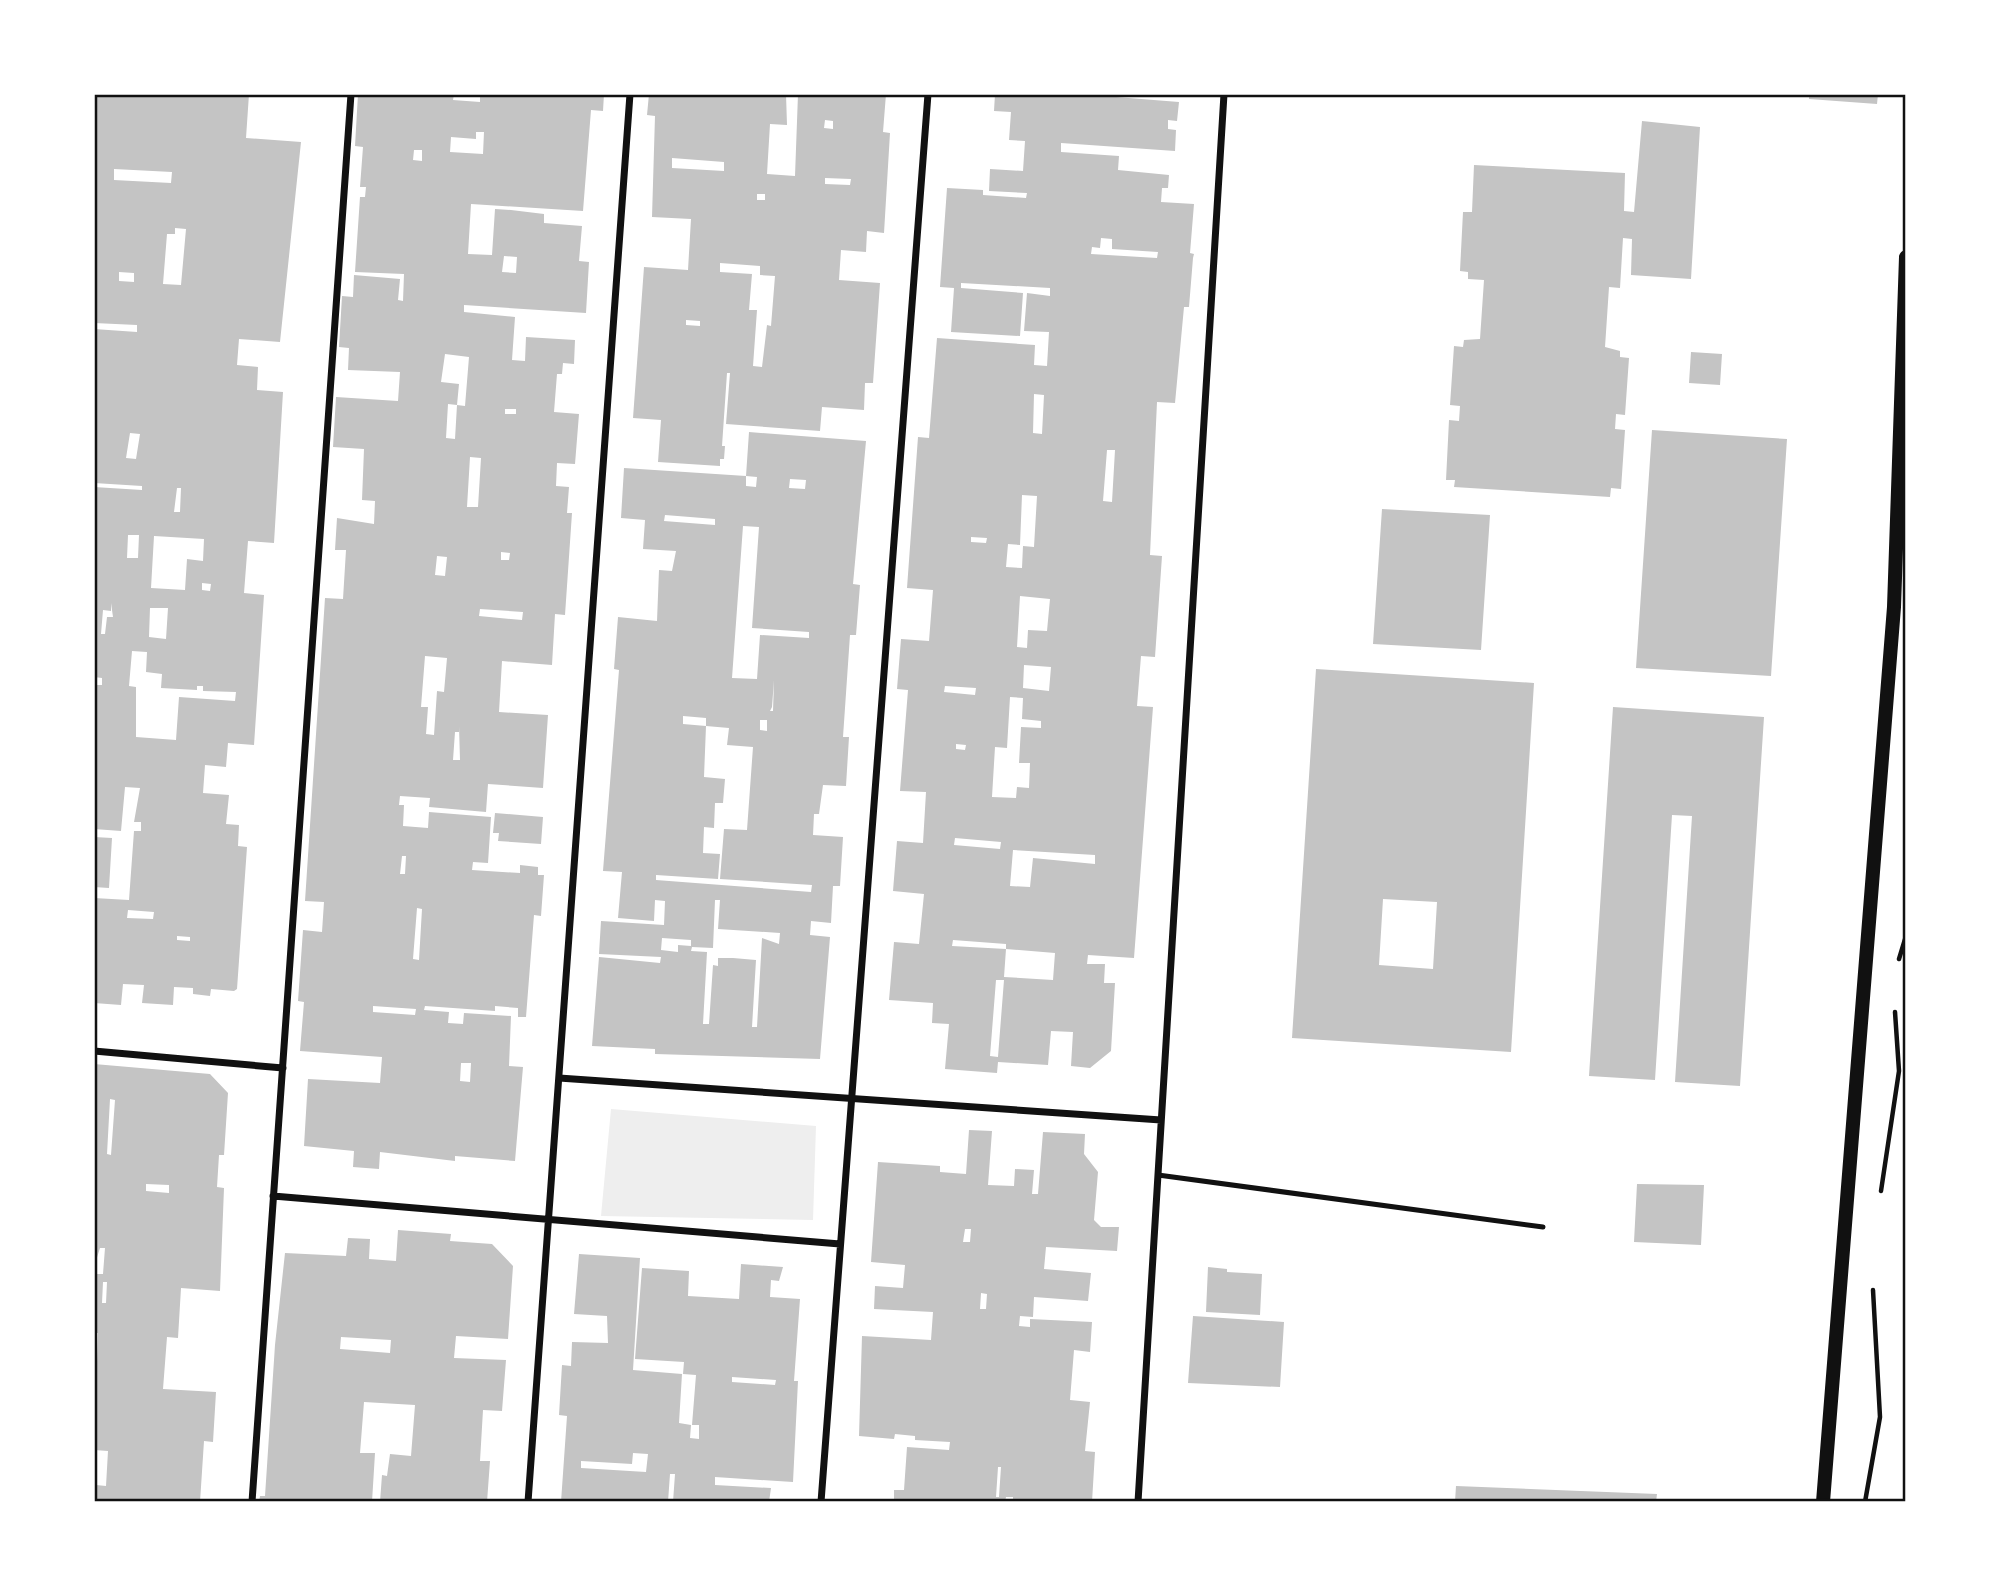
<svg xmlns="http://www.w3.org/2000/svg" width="2000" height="1596" font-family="'Asap Condensed',sans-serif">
	<rect width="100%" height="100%" fill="#fff"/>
	<!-- green -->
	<path fill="#eee" d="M611 1109 816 1126 813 1220 601 1216Z"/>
	<!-- building -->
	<path fill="#c4c4c4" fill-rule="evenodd" d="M94 94H249L246 138 301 142 280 342 239 339 237 365 258 367 257 390 283 392 274 543 248 541 244 593 264 595 254 745 228 743 226 767 205 765 203 793 229 795 226 824 239 825 238 846 247 847 237 989 234 991 211 989 210 996 193 994V988L174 987 173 1005 142 1003 144 985 123 984 121 1005 94 1003V898L129 900 134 831H141V822H134L140 788 125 787 121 831 94 829V685H102V678L94 677V487L142 490V486L94 483V329L137 332V325L94 323ZM114 169 172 172 171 183 114 180ZM175 228 186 229 181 285 163 284 167 234H175ZM119 272 134 273V282L119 281ZM130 433 140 434 136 459 126 458ZM177 488H181L180 512H174ZM128 535H139L138 558H127ZM154 536 204 539 203 561 187 559 185 590 151 588ZM202 583 211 584 210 591 202 590ZM111 603 113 617H107L105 634H101L103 610 111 611ZM150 608H168L166 639 149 637ZM132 651 147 652 146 672 162 674 161 688 197 690V686H203V691L236 692 235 701 179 697 176 740 136 737V687L129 686ZM128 910 154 912 153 919 127 918ZM177 936 190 937V941L177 940Z
		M358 94H454L453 100 480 102V94H604L603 111 591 110 583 211 471 204 468 254 492 255 495 209 511 210 544 214V223L582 226 579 261 589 262 586 313 464 305V312L515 317 512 360 525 361 526 337 575 340 574 364 563 363 562 374H557L554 412 579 414 575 464 557 463 556 486 569 487 567 513H572L565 615 555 614 552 665 502 661 499 712 548 715 543 788 488 784 486 812 429 807 430 798 400 796 399 805H404L403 826 428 828 429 812 491 817 488 863 473 862 472 870 520 873V865L538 867V875H544L541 916 534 915 526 1017H518V1008L495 1006V1011L425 1006 424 1010 449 1012 448 1023 463 1024 464 1013 511 1016 509 1066 523 1067 515 1161 455 1156V1161L380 1152 379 1169 353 1167 354 1151 304 1146 308 1079 380 1083 382 1057 300 1051 304 1002 298 1001 303 930 322 932 324 902 305 901 325 598 343 599 346 550H335L337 518 374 524 375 501 362 500 364 449 333 447 336 397 398 401 400 372 348 370 349 348 339 347 342 296 353 297 354 275 400 279 398 300 403 301 404 274 355 272 360 197H365L366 187H360L363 147 355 146ZM476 132H484L483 154 450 152 451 137 476 139ZM414 150H422V161L413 160ZM504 256 517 257 516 273 502 272ZM445 354 469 357 465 406 457 405 459 384 441 382ZM448 404 457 405 455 439 446 438ZM505 409H516V414H505ZM470 457 481 458 478 507H467ZM501 552 510 553 509 560H501ZM437 556 447 557 445 576 435 575ZM480 609 523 612 522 620 479 616ZM425 656 447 658 444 692 437 691 434 735 426 734 428 707H421ZM459 726 460 760H453L455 732H459ZM402 856H406L405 874H400ZM417 908 422 909 419 960 413 959ZM373 1006 416 1009 415 1015 373 1012ZM461 1063H471L470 1082 460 1081Z
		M649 94H786L787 125 770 124 767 174 795 176 798 94H886L883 132 890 133 884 233 867 231 866 252 841 250 839 280 880 283 873 383H865L864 410 822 407 820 431 726 424 730 373H727L722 446H725L724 459H720V466L658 462 661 420 633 418 644 267 688 270 691 219 652 217 655 116 647 115ZM825 120 833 121V129L824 128ZM672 158 724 162V171L672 168ZM825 178 851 179 850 185 825 184ZM757 194H765V200H757ZM720 263 760 266V275L775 276 771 326 767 325 762 367 753 366 757 310H749L752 274 720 272ZM686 320 700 321V326L686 325Z
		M995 94H1116V97L1179 102 1177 121 1168 120V129L1176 130 1175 151 1061 143V152L1119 156 1118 170 1169 175 1168 188H1162L1161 202 1194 204 1190 253 1194 254 1193 258 1189 307H1184L1175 403 1157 402 1150 555 1162 556 1155 657 1141 656 1137 706 1153 707 1134 958 1088 955 1087 964H1105L1104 983H1115L1111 1051 1090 1068 1071 1066 1073 1032 1051 1031 1048 1065 998 1062 997 1073 945 1069 949 1024 932 1023 933 1003 889 1000 894 942 919 944 924 894 893 891 897 841 923 843 926 792 900 791 908 690 897 689 901 639 929 641 933 590 907 588 918 437 929 438 937 338 1035 345 1034 365 1047 366 1049 332 1024 331 1027 293 1050 296V288L961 283V288L1023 293 1020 336 951 332 954 288 940 287 947 188 983 190V195L1026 198 1027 193 989 191 990 169 1023 171 1025 141 1009 140 1011 112 994 111ZM1101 238 1112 239V249L1158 252 1157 258 1091 254 1092 247 1100 248ZM1034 394 1044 395 1042 434 1033 433ZM1107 450H1115L1112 502 1103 501ZM1022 495 1037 496 1034 547 1023 546 1022 568 1006 567 1008 544 1020 545ZM971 537 987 538 986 543 971 542ZM1020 596 1050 599 1047 631 1028 630 1027 648 1017 647ZM1024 665 1051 667 1049 691 1023 688ZM945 686 976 688 975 695 944 692ZM1010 697 1023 698 1022 719 1041 721V728L1021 727 1019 763H1030L1029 788 1017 787 1016 798 992 797 995 747 1007 748ZM956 744 966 745 965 750 956 749ZM955 838 1001 842 1000 849 954 845ZM1013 850 1095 855V864L1033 858 1030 887 1010 886ZM953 940 1006 944V949L1055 953 1053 980 1004 977 1006 949 952 946ZM996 980H1004L998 1057 990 1056Z
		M1809 94H1878L1877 104 1809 99Z
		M1642 121 1700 127 1691 279 1631 275 1632 239 1623 238 1620 288 1609 287 1605 347 1620 351V357L1629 358 1625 415 1616 414 1615 429 1625 430 1621 489 1611 488 1610 497 1454 487 1455 480H1446L1449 420 1459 421 1460 406 1450 405 1454 346 1463 347 1464 340 1480 339 1484 280 1468 279V272L1460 271 1463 212H1472L1474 165 1625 173 1624 211 1634 212Z
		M1691 352 1722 354 1720 385 1689 383Z
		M1652 430 1787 439 1771 676 1636 668Z
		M749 432 866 441 853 584 860 585 856 635H850L843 737H849L846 786 823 785 819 814H814L813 835 843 837 840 886H833L831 923 811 921 810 935 830 937 820 1059 655 1054V1049L592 1046 599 957 660 963 661 957 599 954 601 921 664 925 665 901 655 900 654 921 618 918 622 872 603 871 619 670 614 669 618 617 657 621 659 570 672 571 676 551 643 549 645 520 621 518 624 468 746 476V486L756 487 757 477 746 476ZM790 479 806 480 805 489 789 488ZM665 515 715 519V525L664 521ZM743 526 759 527 752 628 809 632V638L760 635 757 679 732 678ZM774 680 773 711H770L772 707ZM683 716 706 718V726L683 724ZM760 720H767V731L760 730ZM706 726 729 728 727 745 753 747 747 830 724 829 720 879 812 885 811 892 656 880V875L718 879 720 854 703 853 704 827 714 828 715 803H723L725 779 704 777ZM715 900H720L718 929 780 933 779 944 762 938 757 1027H752L756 960 733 958H718V966L713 965 709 1024H703L707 952 691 951 692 947 713 948ZM662 938 691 940V946L678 945V952L661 950Z
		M1382 509 1490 515 1481 650 1373 644Z
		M1316 669 1534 683 1511 1052 1292 1038ZM1383 899 1437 902 1433 969 1379 965Z
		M1613 707 1764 717 1740 1086 1675 1082 1692 816 1672 815 1655 1080 1589 1076Z
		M495 813 543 817 541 844 498 841 499 833H493Z
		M94 837 112 838 109 888 94 887Z
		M94 1064 210 1074 228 1093 224 1155H219L217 1187 224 1188 220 1291 181 1288 178 1338 167 1337 163 1389 216 1392 213 1442 204 1441 200 1502H95L96 1485 106 1486 108 1451 94 1450 98 1333H94V1274H103L105 1248H100L94 1267ZM110 1099 115 1100 111 1155 107 1154ZM146 1184 169 1185V1193L146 1191ZM103 1282H107L106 1303H102Z
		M969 1130 992 1131 988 1185 1014 1186 1015 1169 1034 1170 1032 1194H1038L1043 1132 1085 1134 1084 1154 1098 1172 1094 1220 1101 1227H1119L1117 1251 1046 1247 1044 1269 1091 1273 1088 1301 1034 1297 1033 1317 1020 1316 1019 1326 1030 1327V1319L1092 1322 1090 1352 1074 1350 1070 1400 1090 1402 1085 1451 1095 1452 1092 1502H1013V1497H1006L1005 1502H894V1490H904L907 1447 949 1450 950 1442 915 1440V1436L895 1434 894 1439 859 1436 862 1336 931 1340 933 1312 874 1309 875 1286 903 1288 905 1265 871 1262 878 1162 940 1166V1172L966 1174ZM965 1229H971L970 1242H963ZM981 1293 987 1294 986 1309H980ZM998 1467H1001L999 1497H996Z
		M1637 1184 1704 1185 1701 1245 1634 1242Z
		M398 1230 451 1234 450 1241 492 1244 513 1266 508 1339 456 1336 454 1358 506 1360 502 1411 483 1410 480 1461H490L487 1502H380L382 1475 387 1476 390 1454 411 1456 415 1405 364 1402 360 1453H375L372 1502H259L260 1496H265L275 1345 285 1253 346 1256 348 1238 370 1239 369 1259 396 1261ZM341 1337 391 1340 390 1353 340 1349Z
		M579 1254 640 1258 633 1370 682 1374 679 1423 691 1425 690 1438 699 1439V1425H692L696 1375 683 1374 684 1362 635 1359 642 1268 689 1271 688 1296 739 1299 741 1264 783 1267 779 1281 771 1280 770 1297 800 1299 794 1381H798L793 1482 715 1477V1485L771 1488 769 1502H673L675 1474H670L668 1502H561L567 1416 559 1415 562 1365 571 1366 572 1342 608 1343 607 1316 574 1314ZM732 1377 776 1380 775 1385 732 1382ZM633 1453 648 1454 646 1472 581 1468V1461L632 1464Z
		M1208 1267 1227 1269V1272L1262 1274 1260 1315 1206 1312Z
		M1193 1316 1284 1322 1280 1387 1188 1383Z
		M1456 1486 1657 1494 1656 1502H1455Z"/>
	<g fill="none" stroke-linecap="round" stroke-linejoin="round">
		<!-- path -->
		<path stroke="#111" stroke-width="4.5" d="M1899 959 1906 936
			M1881 1191 1899 1071 1895 1012
			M1865 1502 1880 1417 1873 1290"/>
		<!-- service -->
		<path stroke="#111" stroke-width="5" d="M1158 1175 1543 1227"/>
		<!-- minor -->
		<path stroke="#111" stroke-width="7" d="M94 1051 283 1068
			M559 1078 1161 1120
			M273 1196 840 1244
			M252 1502 351 94
			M528 1502 630 94
			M821 1502 928 94
			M1138 1502 1224 94"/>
		<!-- secondary -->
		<path stroke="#111" stroke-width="14" d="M1823 1502 1894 607 1906 257"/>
	</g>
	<!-- border -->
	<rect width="2000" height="1596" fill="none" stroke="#ffffff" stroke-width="192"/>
	<rect x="96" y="96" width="1808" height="1404" fill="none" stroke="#111" stroke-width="2.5"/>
</svg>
